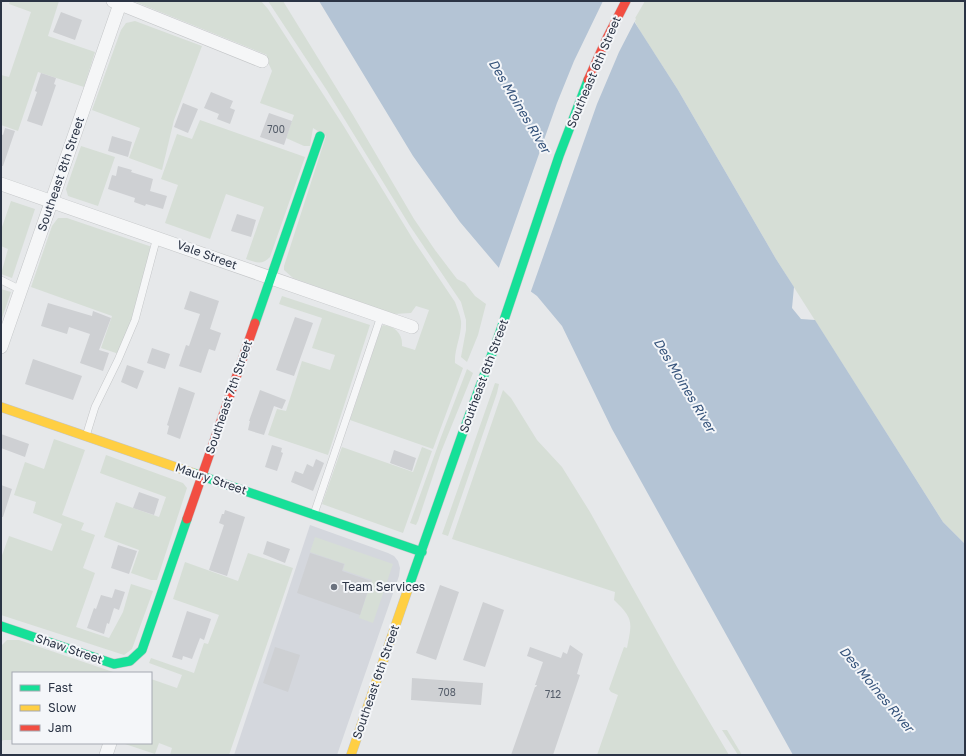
<svg xmlns="http://www.w3.org/2000/svg" width="966" height="756" font-family="'Golos Text',sans-serif">
	<rect width="100%" height="100%" fill="#e6e8ea"/>
	<!-- built -->
	<path fill="#d4d7dd" d="M310 525 388 553 394 556 398 561 400 568 399 576 337 755H234Z"/>
	<!-- green -->
	<path fill="#d6ded6" d="M10 1H59L48 36 95 52 84 87 38 72 18 131 1 125V75L9 77 31 12 9 4Z
		M133 1H261L268 9 343 125 414 241 455 302C457 308 460 314 461 321 462 335 454 349 455 363L463 368 433 449 350 420 381 328 383 325C395 326 403 334 402 346L415 350 429 310 416 306 411 313 394 314 293 278 284 270V266L326 136 313 128 310 146H304L286 138 294 115 260 103 272 71 266 58 267 55Z
		M268 1H283L353 115 414 219 435 250 457 279 465 283 475 296 486 304 478 335 467 362 461 357 466 330V320L461 302 410 226 326 89Z
		M645 1H965V544L943 522 776 259 678 90 640 31 634 20Z
		M135 21 202 46 174 120 162 170 129 158 140 128 92 110 121 30 126 23Z
		M200 120 305 157 270 257C262 266 255 262 246 259L264 207 226 194 210 239 165 223 178 185 161 179 177 134 192 139Z
		M81 146 115 157 98 206 68 196 66 189Z
		M11 201 35 209 12 278 1 274 8 249 1 246V230Z
		M58 218H67L158 249 119 354 101 348 112 316 31 287 52 226Z
		M1 289 11 292 1 321Z
		M282 296 370 325 328 455 268 435 277 409 286 411 302 361 330 370 335 355 312 348 322 318 279 304Z
		M467 369 473 373 441 452 418 521 416 525 410 523 441 437Z
		M495 383 499 384 497 393 448 536 442 534Z
		M503 390 511 398 537 440 562 467 590 512 677 667 729 755H597L618 695 611 692 609 689 624 647 627 648C632 622 634 619 614 600L615 592 452 539Z
		M54 439 85 450 62 515 84 523 81 530 95 535 83 568 95 573 76 627 109 638 123 612 131 584 153 591 132 649 124 655 1 615V558L9 536 52 551 62 524 33 513 36 502 14 495 25 462 44 469Z
		M342 447 413 472 422 447 432 451 403 533 322 504Z
		M106 455 183 483 187 488 157 580H151L131 573 139 550 104 537 116 502 159 517 166 497 100 473Z
		M315 537 393 564 373 623 359 618 372 580 343 570 345 564 310 552Z
		M248 553 293 568 229 755H170L172 748 159 743 155 754 125 744 151 743V679L177 688 182 675 149 663 151 658 194 673 204 643 208 644 219 615 173 599 185 562 238 581Z
		M7 640H19L116 673H13V740H4L1 741V646Z
		M722 730H727L742 755H738Z"/>
	<!-- water -->
	<path fill="#b4c4d5" d="M319 1H621L678 90 776 259 794 287 792 308 801 319 815 320 943 522 965 544V755H793L612 429 562 326 537 296 499 268 460 222 413 156Z"/>
	<!-- pier -->
	<path fill="#e6e8ea" d="M603 1H623L636 19 619 52 597 104 530 294 498 270 557 103 574 61Z"/>
	<!-- building -->
	<path fill="#ced0d3" d="M61 12 82 20 75 40 53 32Z
		M41 73 56 78 54 84 56 85 42 126 27 121 37 92 35 91Z
		M211 92 233 101 230 108 235 110 230 124 217 119 219 114 204 108Z
		M183 103 198 109 188 133 174 127Z
		M269 113 292 121 284 145 260 137Z
		M5 128 15 131 3 166H1V134L3 135Z
		M112 136 132 142 128 157 108 151Z
		M118 166 132 170 131 172 153 179 150 191 167 196 163 209 146 204 145 206 134 202 135 198 108 189 112 175 116 176Z
		M237 214 256 220 251 237 231 231Z
		M190 291 219 301 210 329 221 333 215 351 209 349 201 373 179 366 186 345 189 346 200 314 184 309Z
		M48 303 92 316 93 311 111 318 99 350 109 353 103 371 80 363 90 334 69 327 67 334 41 326Z
		M295 317 313 323 294 376 276 370Z
		M152 348 170 354 165 369 147 363Z
		M33 359 82 376 73 400 25 384Z
		M127 365 144 371 137 389 121 382Z
		M179 387 195 393 180 439 167 434 169 426 167 425Z
		M260 390 286 400 282 409 274 406 264 435 248 430 250 421H249Z
		M1 434 29 444 25 457 1 448Z
		M272 445 282 448 281 452 283 453 277 471 265 467Z
		M394 450 416 458 412 471 390 463Z
		M316 459 324 463 313 491 291 482 295 471 303 474 307 464 313 467Z
		M1 485 12 489 3 517H1Z
		M139 492 159 499 154 515 133 508Z
		M225 510 245 517 227 576 209 570 224 525 219 523 222 514H224Z
		M267 541 290 549 285 563 263 554Z
		M118 545 137 551 129 574 111 568Z
		M310 553 344 564 342 571 371 581 360 615 297 593Z
		M440 585 459 592 436 660 416 653Z
		M115 589 125 592 119 610 114 608 109 624 107 623 104 634 87 628 94 608 96 609 101 595 112 598Z
		M483 602 504 610 485 667 463 660Z
		M187 611 211 619 204 640 200 638 192 659 183 656 182 660 172 657Z
		M570 645 583 654 577 674 580 675 553 755H511L535 687H536L537 685H535L543 662 527 656 530 647 561 658 563 652 567 654Z
		M275 647 300 655 288 692 263 683Z
		M412 678 483 683 481 705 411 700Z"/>
	<g fill="none" stroke-linecap="round" stroke-linejoin="round">
		<!-- lane casing -->
		<g stroke="#c4c6c8" stroke-width="8">
			<path id="lane" d="M1 280 21 290
				M86 436 95 407 118 360 135 320 157 237
				M314 514 381 316"/>
		</g>
		<!-- street casing -->
		<g stroke="#c4c6c8" stroke-width="14">
			<path id="street" d="M113 1 262 61
				M1 184 412 327
				M1 347 121 1
				M106 755 110 743"/>
		</g>
		<!-- fast casing -->
		<g stroke="#c4c6c8" stroke-width="10">
			<path id="fast" d="M255 323 320 136
				M193 473 422 552
				M408 589 462 435 500 332 559 156 588 80
				M1 626 114 664 130 661 142 650 187 519"/>
		</g>
		<!-- slow casing -->
		<g stroke="#c4c6c8" stroke-width="10">
			<path id="slow" d="M1 407 193 473
				M351 755 408 589"/>
		</g>
		<!-- jam casing -->
		<g stroke="#c4c6c8" stroke-width="10">
			<path id="jam" d="M588 80 607 38 626 1
				M187 519 255 323"/>
		</g>
		<!-- lane -->
		<use href="#lane" stroke="#f5f6f7" stroke-width="7"/>
		<!-- street -->
		<use href="#street" stroke="#f5f6f7" stroke-width="13"/>
		<!-- fast -->
		<use href="#fast" stroke="#16e098" stroke-width="9"/>
		<!-- slow -->
		<use href="#slow" stroke="#ffcf43" stroke-width="9"/>
		<!-- jam -->
		<use href="#jam" stroke="#f24e42" stroke-width="9"/>
	</g>
	<!-- markers -->
	<circle fill="#6c737f" stroke="#f4f6f9" stroke-width="1.5" cx="334" cy="587" r="4"/>
	<g text-anchor="middle" stroke-width="4" stroke-linejoin="round" paint-order="stroke">
		<!-- number labels -->
		<g font-size="10" fill="#545c69">
			<text x="276" y="133">700</text>
			<text x="447" y="696">708</text>
			<text x="553" y="698">712</text>
		</g>
		<!-- street labels -->
		<g font-size="12" fill="#2b3445" stroke="#f4f6f9">
			<text transform="translate(594 72) rotate(-67)" y="4">Southeast 6th Street</text>
			<text transform="translate(61 174) rotate(-71)" y="4">Southeast 8th Street</text>
			<text transform="translate(207 255) rotate(20)" y="4">Vale Street</text>
			<text transform="translate(484 376) rotate(-70)" y="4">Southeast 6th Street</text>
			<text transform="translate(229 397) rotate(-71)" y="4">Southeast 7th Street</text>
			<text transform="translate(211 479) rotate(19)" y="4">Maury Street</text>
			<text transform="translate(69 649) rotate(19)" y="4">Shaw Street</text>
			<text transform="translate(376 682) rotate(-71)" y="4">Southeast 6th Street</text>
		</g>
		<!-- poi labels -->
		<g font-size="12" fill="#2b3445" stroke="#f4f6f9" text-anchor="start">
			<text x="342" y="591">Team Services</text>
		</g>
		<!-- water labels -->
		<g font-size="13" font-style="italic" fill="#34527a" stroke="#f4f6f9">
			<text transform="translate(520 106) rotate(59)" y="5">Des Moines River</text>
			<text transform="translate(685 385) rotate(59)" y="5">Des Moines River</text>
			<text transform="translate(877 689) rotate(50)" y="5">Des Moines River</text>
		</g>
	</g>
	<!-- border -->
	<rect width="966" height="756" fill="none" stroke="#2b3445" stroke-width="4"/>
	<!-- legend -->
	<rect x="12" y="672" width="140" height="72" fill="#f4f6f9" stroke="#a4a8b1"/>
	<rect x="20" y="685" width="20" height="6" fill="#16e098" stroke="#a4a8b1"/>
	<text x="48" y="692" font-size="12" fill="#2b3445">Fast</text>
	<rect x="20" y="705" width="20" height="6" fill="#ffcf43" stroke="#a4a8b1"/>
	<text x="48" y="712" font-size="12" fill="#2b3445">Slow</text>
	<rect x="20" y="725" width="20" height="6" fill="#f24e42" stroke="#a4a8b1"/>
	<text x="48" y="732" font-size="12" fill="#2b3445">Jam</text>
</svg>
